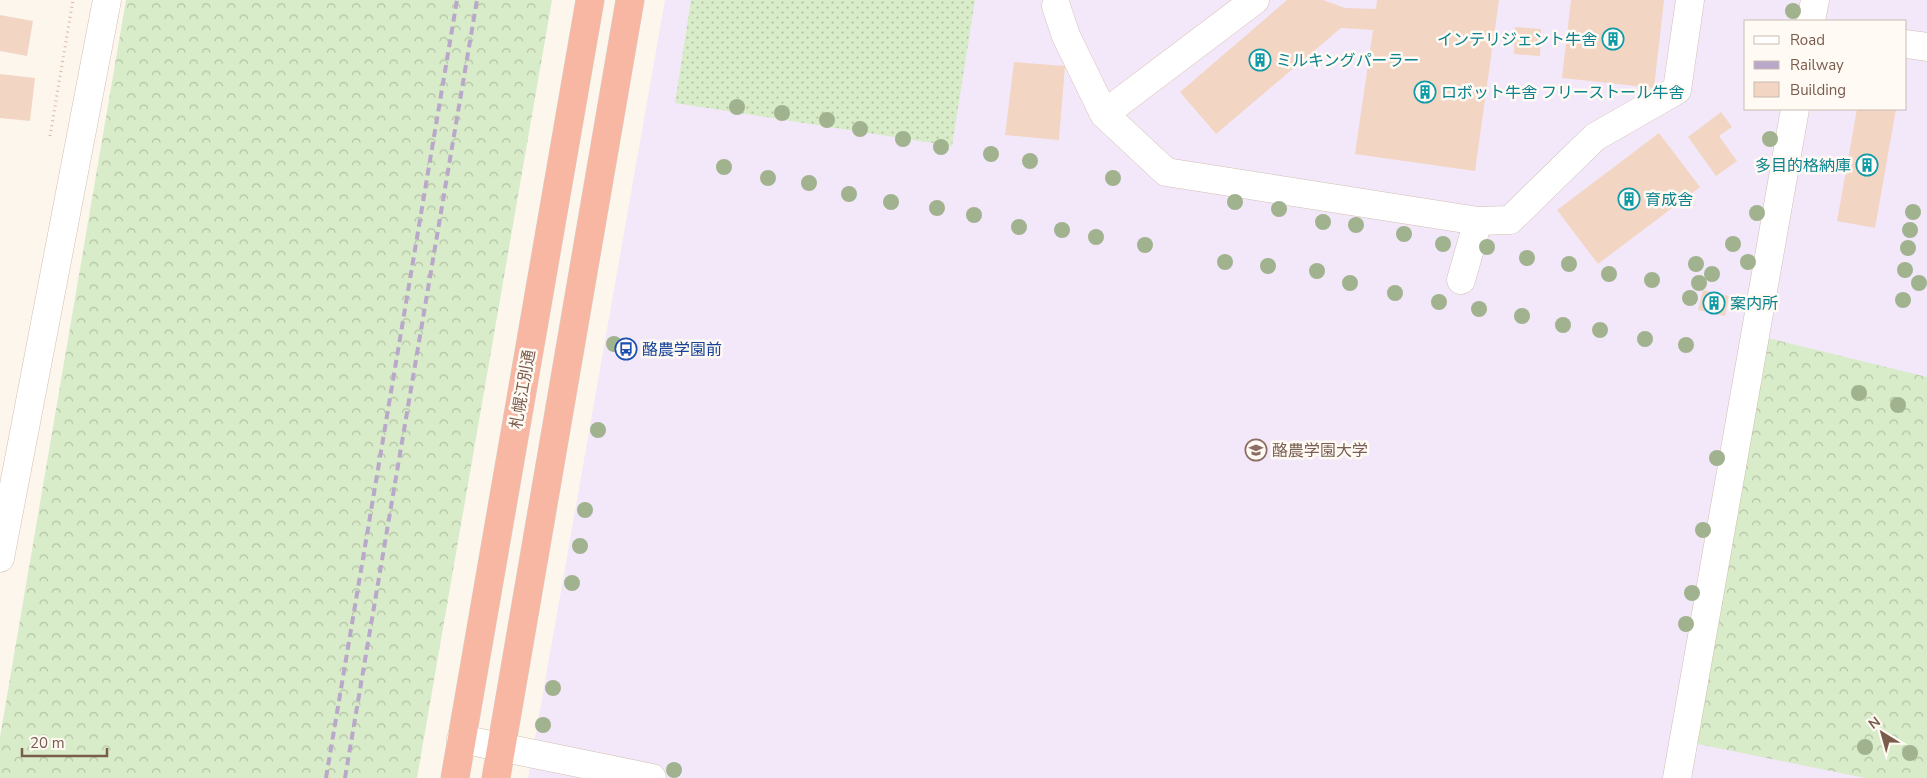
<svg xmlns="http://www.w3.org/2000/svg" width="1927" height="778" font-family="'Nunito Sans','Noto Sans JP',sans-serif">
	<defs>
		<pattern id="grass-dots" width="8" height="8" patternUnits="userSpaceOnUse" patternTransform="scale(1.25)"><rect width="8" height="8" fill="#d8ecc9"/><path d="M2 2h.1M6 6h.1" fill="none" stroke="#b4c2a5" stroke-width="1.8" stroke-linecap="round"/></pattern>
		<pattern id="forest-crowns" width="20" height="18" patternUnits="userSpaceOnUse" patternTransform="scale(1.25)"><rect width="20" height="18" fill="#d8ecc9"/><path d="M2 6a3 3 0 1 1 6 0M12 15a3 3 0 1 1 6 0" fill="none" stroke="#b4c2a5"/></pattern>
	</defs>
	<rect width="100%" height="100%" fill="#fdf6ec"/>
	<!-- education -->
	<path fill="#f3e8fa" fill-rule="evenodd" d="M665 0H1927V778H528ZM1746 21H1906V109H1746Z"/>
	<!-- grass -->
	<path fill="url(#grass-dots)" d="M691 0H975L952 146 675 103Z"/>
	<!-- forest -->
	<path fill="url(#forest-crowns)" d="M126 0H552L417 778H0V737Z
		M1755 335 1927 377V778H1865L1683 741Z"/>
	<!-- building -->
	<path fill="#f3d5c3" d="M1287 0H1323L1345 8 1376 9 1377 0H1499L1475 171 1355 154 1373 30 1341 28 1216 134 1180 92Z
		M1571 0H1664L1654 88 1562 78Z
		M0 15 33 21 27 56 0 51Z
		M1515 27 1541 29 1540 56 1514 54Z
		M1014 62 1065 66 1059 140 1005 135Z
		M0 74 35 78 30 121 0 118Z
		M1857 109H1896L1875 228 1837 221Z
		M1721 112 1732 127 1719 136 1737 161 1716 176 1688 137Z
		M1659 133 1700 187 1598 264 1557 210Z
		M1703 290 1729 296 1725 316 1698 310Z"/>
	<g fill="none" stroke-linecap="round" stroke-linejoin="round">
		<!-- minor casing -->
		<g stroke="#d1beb0" stroke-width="29">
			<path id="minor" d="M1255 0 1104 114 1166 172 1478 221 1510 220 1595 137 1677 90 1690 0
				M1056 6 1066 36 1104 114
				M1811 21 1815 0
				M1906 44 1927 47
				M1461 280 1478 221
				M0 558 107 0
				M461 739 652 778
				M1677 778 1795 109"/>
		</g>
		<!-- highway casing -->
		<g stroke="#dad1cd" stroke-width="29">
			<path id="highway" d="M455 778 590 0
				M496 778 630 0"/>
		</g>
		<!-- path -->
		<path stroke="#d9b8a5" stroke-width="3" stroke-dasharray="1 4" stroke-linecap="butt" d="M50 136 73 0"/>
		<!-- minor -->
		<use href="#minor" stroke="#fff" stroke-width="28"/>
		<!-- highway -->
		<use href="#highway" stroke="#f7b7a3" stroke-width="28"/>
		<!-- rail -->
		<path stroke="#b9a8c9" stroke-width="4" stroke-dasharray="8 5" stroke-linecap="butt" d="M326 778 457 0
			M345 778 477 0"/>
	</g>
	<!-- trees -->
	<g fill="#a0b28e">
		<circle cx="1793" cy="11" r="8"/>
		<circle cx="737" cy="107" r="8"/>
		<circle cx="782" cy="113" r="8"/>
		<circle cx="827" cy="120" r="8"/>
		<circle cx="860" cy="129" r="8"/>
		<circle cx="903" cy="139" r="8"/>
		<circle cx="1770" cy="139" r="8"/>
		<circle cx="941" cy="147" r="8"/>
		<circle cx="991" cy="154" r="8"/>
		<circle cx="1030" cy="161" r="8"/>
		<circle cx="724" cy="167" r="8"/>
		<circle cx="768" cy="178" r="8"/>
		<circle cx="1113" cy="178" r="8"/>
		<circle cx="809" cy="183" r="8"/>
		<circle cx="849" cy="194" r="8"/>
		<circle cx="891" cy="202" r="8"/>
		<circle cx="1235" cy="202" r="8"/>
		<circle cx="937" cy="208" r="8"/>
		<circle cx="1279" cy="209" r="8"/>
		<circle cx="1913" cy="212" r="8"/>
		<circle cx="1757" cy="213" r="8"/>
		<circle cx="974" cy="215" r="8"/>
		<circle cx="1323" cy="222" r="8"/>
		<circle cx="1356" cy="225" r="8"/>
		<circle cx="1019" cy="227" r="8"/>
		<circle cx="1062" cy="230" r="8"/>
		<circle cx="1910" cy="230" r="8"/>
		<circle cx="1404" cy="234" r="8"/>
		<circle cx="1096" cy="237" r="8"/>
		<circle cx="1443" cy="244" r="8"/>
		<circle cx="1733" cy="244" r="8"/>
		<circle cx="1145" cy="245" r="8"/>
		<circle cx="1487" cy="247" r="8"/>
		<circle cx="1908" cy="248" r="8"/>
		<circle cx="1527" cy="258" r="8"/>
		<circle cx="1225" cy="262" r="8"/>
		<circle cx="1748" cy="262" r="8"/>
		<circle cx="1569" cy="264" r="8"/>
		<circle cx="1696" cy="264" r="8"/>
		<circle cx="1268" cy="266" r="8"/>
		<circle cx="1905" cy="270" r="8"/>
		<circle cx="1317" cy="271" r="8"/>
		<circle cx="1609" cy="274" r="8"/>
		<circle cx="1712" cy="274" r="8"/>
		<circle cx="1652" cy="280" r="8"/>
		<circle cx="1350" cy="283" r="8"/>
		<circle cx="1699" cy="283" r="8"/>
		<circle cx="1919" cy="283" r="8"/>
		<circle cx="1395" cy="293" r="8"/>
		<circle cx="1690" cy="298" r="8"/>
		<circle cx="1903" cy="300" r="8"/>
		<circle cx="1439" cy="302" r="8"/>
		<circle cx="1479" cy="309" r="8"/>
		<circle cx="1522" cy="316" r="8"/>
		<circle cx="1563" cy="325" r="8"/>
		<circle cx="1600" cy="330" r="8"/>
		<circle cx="1645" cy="339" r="8"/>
		<circle cx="614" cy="344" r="8"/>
		<circle cx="1686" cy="345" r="8"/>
		<circle cx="1859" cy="393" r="8"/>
		<circle cx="1898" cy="405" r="8"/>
		<circle cx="598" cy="430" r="8"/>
		<circle cx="1717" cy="458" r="8"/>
		<circle cx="585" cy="510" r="8"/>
		<circle cx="1703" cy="530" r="8"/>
		<circle cx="580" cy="546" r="8"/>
		<circle cx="572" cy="583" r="8"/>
		<circle cx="1692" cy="593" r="8"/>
		<circle cx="1686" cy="624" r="8"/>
		<circle cx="553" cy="688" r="8"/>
		<circle cx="543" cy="725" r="8"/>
		<circle cx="1865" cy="747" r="8"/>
		<circle cx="1910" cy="753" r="8"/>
		<circle cx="674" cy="770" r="8"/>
	</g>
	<!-- icons -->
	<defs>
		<g id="building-ring" transform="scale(1.125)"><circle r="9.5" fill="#fffaf3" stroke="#0f9aa8" stroke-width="1.5"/><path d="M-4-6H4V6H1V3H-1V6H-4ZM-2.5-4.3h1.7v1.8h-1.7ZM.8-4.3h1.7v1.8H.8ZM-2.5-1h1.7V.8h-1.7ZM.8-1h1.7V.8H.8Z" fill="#0f9aa8"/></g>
		<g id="bus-ring" transform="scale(1.125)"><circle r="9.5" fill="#fffaf3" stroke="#1a4fb4" stroke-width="1.5"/><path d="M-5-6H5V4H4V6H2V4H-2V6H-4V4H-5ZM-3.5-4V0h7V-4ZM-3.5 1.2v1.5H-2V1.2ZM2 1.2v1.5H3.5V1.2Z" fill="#1a4fb4"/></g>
		<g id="university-ring" transform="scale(1.125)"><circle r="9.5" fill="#fffaf3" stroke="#8d6e63" stroke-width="1.5"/><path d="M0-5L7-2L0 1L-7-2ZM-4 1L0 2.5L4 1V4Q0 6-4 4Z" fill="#8d6e63"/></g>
	</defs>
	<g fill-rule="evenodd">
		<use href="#building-ring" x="1613" y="39"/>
		<use href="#building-ring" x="1260" y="60"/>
		<use href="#building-ring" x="1425" y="92"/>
		<use href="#building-ring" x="1867" y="165"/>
		<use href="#building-ring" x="1629" y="199"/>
		<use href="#building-ring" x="1714" y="303"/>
		<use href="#bus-ring" x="626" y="349"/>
		<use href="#university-ring" x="1256" y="450"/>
	</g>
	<g text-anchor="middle" stroke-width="5" stroke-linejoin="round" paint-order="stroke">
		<!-- culture labels -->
		<g font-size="16" fill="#0d838f" stroke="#fffaf3" text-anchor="start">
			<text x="1597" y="45" text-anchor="end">インテリジェント牛舎</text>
			<text x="1276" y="66">ミルキングパーラー</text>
			<text x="1441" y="98">ロボット牛舎 フリーストール牛舎</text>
			<text x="1851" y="171" text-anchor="end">多目的格納庫</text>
			<text x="1645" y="205">育成舎</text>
			<text x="1730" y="309">案内所</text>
		</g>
		<!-- transit labels -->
		<g font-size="16" fill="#164399" stroke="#fffaf3" text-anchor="start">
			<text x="642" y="355">酪農学園前</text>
		</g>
		<!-- street labels -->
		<g font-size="16" fill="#7a5c4d" stroke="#fffaf3">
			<text transform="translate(522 389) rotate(-80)" y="6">札幌江別通</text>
		</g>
		<!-- education labels -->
		<g font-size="16" fill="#785e54" stroke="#fffaf3" text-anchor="start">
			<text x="1272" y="456">酪農学園大学</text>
		</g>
	</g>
	<!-- legend -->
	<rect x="1744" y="20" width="162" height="90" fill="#fffaf3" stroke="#cabbb1"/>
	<rect x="1754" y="36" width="25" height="8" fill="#ffffff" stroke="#cabbb1"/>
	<text x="1790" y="45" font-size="15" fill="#7a5c4d">Road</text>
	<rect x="1754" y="61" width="25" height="8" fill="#b9a8c9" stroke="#cabbb1"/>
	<text x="1790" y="70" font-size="15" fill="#7a5c4d">Railway</text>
	<rect x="1754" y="82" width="25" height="15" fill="#f3d5c3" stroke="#cabbb1"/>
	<text x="1790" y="95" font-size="15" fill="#7a5c4d">Building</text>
	<!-- north arrow -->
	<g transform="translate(1882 733) rotate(323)" stroke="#fffaf3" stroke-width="4" paint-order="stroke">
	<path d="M0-4L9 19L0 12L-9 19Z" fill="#7a5c4d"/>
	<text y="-8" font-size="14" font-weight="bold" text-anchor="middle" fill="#7a5c4d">N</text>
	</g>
	<!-- scale -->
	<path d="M22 748v8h85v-8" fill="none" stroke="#7a5c4d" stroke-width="2.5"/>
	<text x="30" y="748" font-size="15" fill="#7a5c4d" stroke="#fffaf3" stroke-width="4" paint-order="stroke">20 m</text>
</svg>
